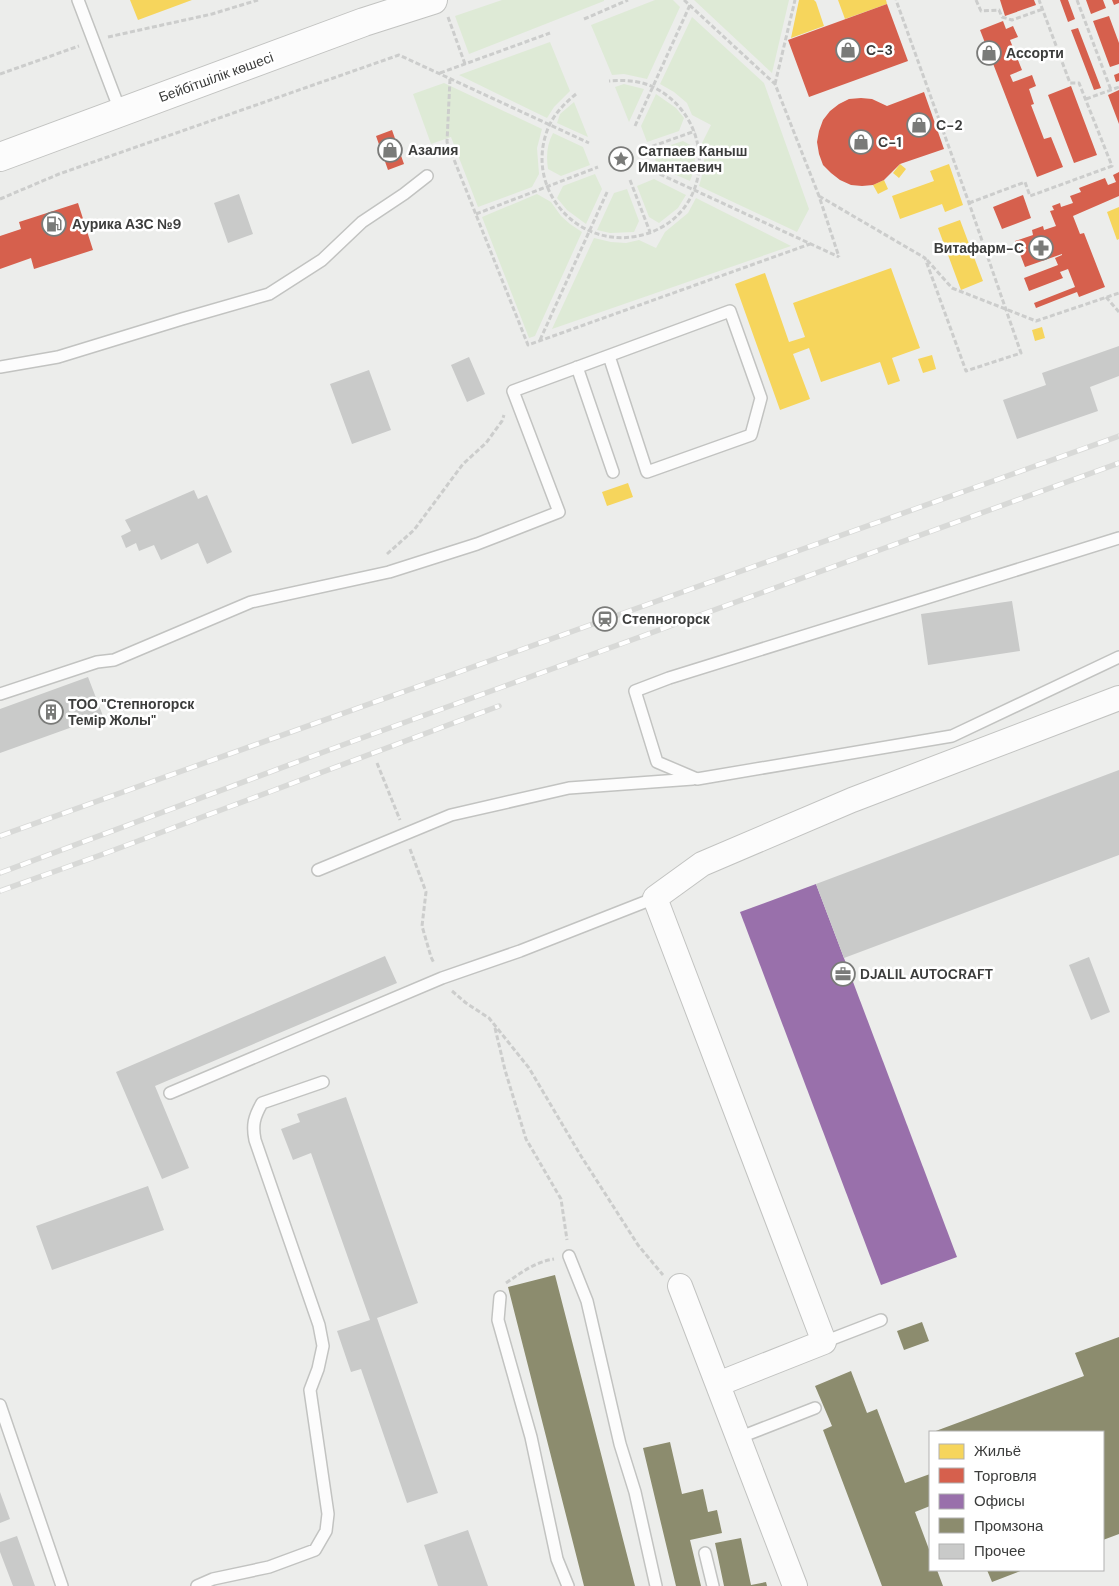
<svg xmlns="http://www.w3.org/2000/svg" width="1119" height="1586" font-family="'DM Sans',sans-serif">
	<rect width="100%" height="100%" fill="#ecedeb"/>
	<!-- green -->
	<path fill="#deead6" d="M502 0H604V1L469 54 455 16Z
		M655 0H673L680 7 647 79 624 74 612 75 591 25Z
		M694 0H789L772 73Z
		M692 17 764 83 809 209 797 232 699 186C704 170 706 159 702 143L711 125 692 115 687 103 674 92 660 84Z
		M550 42 570 91 554 107 547 118 459 75Z
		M444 83 542 129 537 148 539 174 532 187 478 207 451 137 431 144 413 94Z
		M624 84 644 89 629 122 615 87Z
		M656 94 676 108 684 118 679 131 647 142 641 126Z
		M574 102 588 137 557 123 560 114Z
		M553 133 583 147 590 165 561 176 548 169C546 155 547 145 553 133Z
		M683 141 694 147C696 160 695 169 690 181L658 167 652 151Z
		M595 174 602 189 586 224 567 210 557 198 563 186Z
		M654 179 686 195 678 208 659 223 649 217 637 186Z
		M627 189 639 221 634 232 610 233 597 230 614 193Z
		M537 194 551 202 561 216 570 224 582 232 535 336 529 338 482 217Z
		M696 198 791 246 552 329 594 238 611 242 626 243 639 240 656 248 665 232 688 213Z"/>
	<!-- homes -->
	<path fill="#f6d55c" d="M130 0H192L138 20Z
		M799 0H814L816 2 824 26 791 38Z
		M838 0H886L887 4 845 19Z
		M900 164 906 169 899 178 893 173Z
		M949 164 963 205 945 212 942 204 900 219 892 196 934 181 930 171Z
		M884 180 888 189 878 194 873 185Z
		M1119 207V239L1117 240 1107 212Z
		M960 220 983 281 961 290 938 228Z
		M891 268 920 348 892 358 900 381 888 385 880 362 821 382 809 348 793 354 810 399 780 410 735 284 765 273 789 342 805 337 793 303Z
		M1042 327 1045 338 1035 341 1032 330Z
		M932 355 936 369 923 373 918 359Z
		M628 483 633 497 607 506 602 492Z"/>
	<!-- shops -->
	<path fill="#d6604d" d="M1000 0H1034L1036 5 1005 16Z
		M1060 0H1068L1075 19 1068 22Z
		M1086 0H1103L1106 8 1091 14Z
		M1112 0H1119V3L1114 5Z
		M887 4 908 61 809 97 788 40Z
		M1109 16 1119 43V64L1110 67 1093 21Z
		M1003 21 1006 29 1013 26 1018 37 1010 40 1022 70 1010 75 1013 82 1032 75 1036 86 1029 89 1034 104 1031 105 1044 139 1051 137 1063 167 1037 177 980 30Z
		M1078 28 1101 88 1094 90 1071 30Z
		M1119 73V81L1116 82 1114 75Z
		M1071 86 1097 155 1074 163 1048 95Z
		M1119 90V124L1108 95Z
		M924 92 944 149 900 164 884 180 873 185 862 186 851 185 840 180 831 173 823 165 819 154 817 142 819 131 823 120 830 111 839 104 849 99 861 98 872 99 887 106Z
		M392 130 404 164 388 170 376 136Z
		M1119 172V196L1073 216 1080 234 1084 233 1105 287 1079 297 1077 292 1036 308 1034 303 1075 287 1068 269 1060 272 1063 278 1029 291 1024 278 1058 265 1055 258 1062 255V254L1025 267 1015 241 1033 235 1032 230 1043 226 1044 230 1056 226 1050 211 1054 210 1052 206 1060 203 1061 207 1073 203 1070 196 1081 192 1079 188 1105 178 1108 185 1116 182 1113 175Z
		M1023 195 1031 218 1002 229 993 207Z
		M78 203 93 250 34 269 31 258 0 269V236L21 229 19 222Z"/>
	<!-- offices -->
	<path fill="#9970ab" d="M816 884 957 1257 881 1285 740 912Z"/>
	<!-- industry -->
	<path fill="#8c8c6e" d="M555 1275 635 1586H584L508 1287Z
		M922 1322 929 1341 904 1350 897 1331Z
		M1119 1337V1534L1103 1540V1432H933L1084 1376 1075 1353Z
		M851 1371 867 1413 877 1409 905 1483 930 1474V1506L915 1512 930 1552V1570H937L943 1586H882L823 1430 832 1426 815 1386Z
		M670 1442 682 1494 703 1489 708 1512 717 1510 722 1533 690 1540 701 1586H676L643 1448Z
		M741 1538 751 1585 766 1582 767 1586H724L715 1543Z
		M987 1570H1023L992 1582Z"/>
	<!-- building -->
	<path fill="#c9cac9" d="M239 194 253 234 228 243 214 203Z
		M1119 346V376L1090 387 1098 411 1017 439 1003 400 1046 385 1042 373Z
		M469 357 485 394 467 402 451 365Z
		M369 370 391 430 352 444 330 384Z
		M194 490 198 499 207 495 232 552 207 564 198 543 161 560 154 545 139 551 136 543 126 548 121 536 131 531 125 520Z
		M1012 601 1020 651 928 665 921 614Z
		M88 677 103 716 0 753V709Z
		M1119 770V855L844 958 816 884Z
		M385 956 397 983 155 1086 189 1168 162 1179 116 1072Z
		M1089 957 1110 1012 1091 1020 1069 965Z
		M346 1097 418 1303 377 1318 438 1493 407 1503 361 1369 351 1372 337 1331 370 1320 311 1153 293 1160 281 1129 300 1122 297 1114Z
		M148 1186 164 1230 52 1270 36 1226Z
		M0 1492 10 1519 0 1523Z
		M468 1530 488 1586H438L424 1545Z
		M17 1536 35 1586H13L0 1552V1542Z"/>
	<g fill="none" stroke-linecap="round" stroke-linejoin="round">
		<!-- service casing -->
		<g stroke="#c2c3c1" stroke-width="14">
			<path id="service" d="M78 0 121 113
				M0 367 58 357 182 319 269 294 322 260 362 222 404 194 427 176
				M577 367 613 472
				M1119 538 669 678 635 691 657 762 697 779 952 736 1119 657
				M0 694 97 662 114 660 251 602 389 572 477 544 559 512 513 391 730 311 761 398 751 435 647 472 609 356
				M318 870 451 815 569 788 693 779
				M170 1093 442 978 520 951 655 898
				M569 1256 587 1301 620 1444 635 1492 656 1586
				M500 1297 498 1320 531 1437 557 1559 568 1586
				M824 1342 881 1320
				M0 1405 62 1586
				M738 1438 815 1408
				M705 1553 713 1586
				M197 1586 213 1579 269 1567 315 1550 326 1531 328 1514 310 1390 318 1369 323 1346 319 1325 255 1140C252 1125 254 1117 262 1103L323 1082"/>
		</g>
		<!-- minor casing -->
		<g stroke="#c2c3c1" stroke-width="26">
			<path id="minor" d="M680 1286 795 1586
				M718 1384 824 1342 655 898 702 864 852 800 1119 698"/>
		</g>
		<!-- tertiary casing -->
		<g stroke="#c2c3c1" stroke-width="30">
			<path id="tertiary" d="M0 157 364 22 433 0"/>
		</g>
		<!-- path -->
		<path stroke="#cccdcc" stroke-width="3" stroke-dasharray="5 2.5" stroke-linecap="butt" d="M684 0 775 84 819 196 839 257
			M976 0 981 11 999 10 1002 17 1012 20 1043 9
			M1077 0 1111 90
			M448 17 465 64
			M584 19 628 0
			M108 37 212 14 258 0
			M440 73 550 33
			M0 74 79 46
			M450 79 447 142 528 345 810 244
			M775 84 795 0
			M576 94C565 103 555 113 549 126 521 190 582 256 649 233 716 209 715 117 653 87 639 80 624 80 609 81
			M1086 99 1119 87
			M635 126 690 5
			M645 149 695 131
			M653 171 839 257
			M630 180 650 232
			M819 196 925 258 966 371 1021 353 969 203 896 0
			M0 199 59 174 399 55 589 143
			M969 203 1025 182 1030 196 1112 166 1079 83H1070L1039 0
			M476 214 598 167
			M927 260 952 288 1036 321 1119 293
			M1106 297 1119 312
			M540 340 608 190
			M387 554 414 530 463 464 486 443 502 421 504 415
			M377 763 400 820
			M410 849 426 892 422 926 431 957 434 963
			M452 991 466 1003 489 1018 529 1068 581 1156 638 1245 663 1275
			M495 1028 505 1070 526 1139 561 1199 567 1240
			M506 1283C522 1272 535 1262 554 1259"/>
		<!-- service -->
		<use href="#service" stroke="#fcfcfc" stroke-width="11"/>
		<!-- minor -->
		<use href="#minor" stroke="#fcfcfc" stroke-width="24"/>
		<!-- tertiary -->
		<use href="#tertiary" stroke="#fcfcfc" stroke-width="28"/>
		<!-- rail casing -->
		<g stroke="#d8d9d7" stroke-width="5.5">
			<path id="rail" d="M0 836 1119 436
				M0 873 337 747 1119 463
				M0 891 98 856 499 706"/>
		</g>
		<!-- rail -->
		<use href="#rail" stroke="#fff" stroke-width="4" stroke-dasharray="11" stroke-linecap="butt"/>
	</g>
	<!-- icons -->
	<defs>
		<g id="shop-ring" transform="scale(1.25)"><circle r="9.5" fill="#fff" stroke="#7a7b79" stroke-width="1.5"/><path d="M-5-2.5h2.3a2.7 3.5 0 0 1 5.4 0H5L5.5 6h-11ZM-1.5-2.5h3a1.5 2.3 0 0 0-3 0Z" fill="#7a7b79"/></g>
		<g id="sight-ring" transform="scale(1.25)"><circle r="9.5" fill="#fff" stroke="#7a7b79" stroke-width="1.5"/><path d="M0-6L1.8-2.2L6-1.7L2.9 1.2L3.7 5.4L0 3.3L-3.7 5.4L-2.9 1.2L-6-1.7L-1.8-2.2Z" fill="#7a7b79"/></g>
		<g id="fuel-ring" transform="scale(1.25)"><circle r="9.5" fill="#fff" stroke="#7a7b79" stroke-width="1.5"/><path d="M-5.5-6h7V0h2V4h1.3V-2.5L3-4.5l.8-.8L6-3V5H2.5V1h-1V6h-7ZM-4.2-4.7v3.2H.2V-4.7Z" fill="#7a7b79"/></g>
		<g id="pharmacy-ring" transform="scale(1.25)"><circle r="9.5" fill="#fff" stroke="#7a7b79" stroke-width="1.5"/><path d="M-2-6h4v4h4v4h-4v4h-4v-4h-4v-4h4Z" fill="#7a7b79"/></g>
		<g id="station-ring" transform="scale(1.25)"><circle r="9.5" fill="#fff" stroke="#7a7b79" stroke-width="1.5"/><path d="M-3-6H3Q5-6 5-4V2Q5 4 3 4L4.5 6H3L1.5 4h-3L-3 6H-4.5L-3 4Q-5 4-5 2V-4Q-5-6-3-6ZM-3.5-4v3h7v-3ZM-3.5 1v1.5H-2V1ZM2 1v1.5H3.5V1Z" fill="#7a7b79"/></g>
		<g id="building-ring" transform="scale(1.25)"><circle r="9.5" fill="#fff" stroke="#7a7b79" stroke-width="1.5"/><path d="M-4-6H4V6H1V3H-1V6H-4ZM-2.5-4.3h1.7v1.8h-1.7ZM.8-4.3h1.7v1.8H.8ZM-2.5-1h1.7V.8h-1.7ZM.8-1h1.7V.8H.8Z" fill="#7a7b79"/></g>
		<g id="office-ring" transform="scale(1.25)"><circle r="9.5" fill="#fff" stroke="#7a7b79" stroke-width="1.5"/><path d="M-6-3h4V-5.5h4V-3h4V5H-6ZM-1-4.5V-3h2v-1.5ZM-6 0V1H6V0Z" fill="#7a7b79"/></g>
	</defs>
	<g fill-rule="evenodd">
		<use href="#shop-ring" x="848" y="50"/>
		<use href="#shop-ring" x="989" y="53"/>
		<use href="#shop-ring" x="919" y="125"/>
		<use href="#shop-ring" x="861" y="142"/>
		<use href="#shop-ring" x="390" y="150"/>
		<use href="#sight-ring" x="621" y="159"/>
		<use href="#fuel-ring" x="54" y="224"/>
		<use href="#pharmacy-ring" x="1041" y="248"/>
		<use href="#station-ring" x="605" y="619"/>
		<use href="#building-ring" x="51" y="712"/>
		<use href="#office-ring" x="843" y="974"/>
	</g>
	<g text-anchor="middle" stroke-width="5" stroke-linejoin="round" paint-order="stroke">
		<!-- poi labels -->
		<g font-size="14" font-weight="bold" fill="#3c3d3c" stroke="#fff" text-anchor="start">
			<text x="866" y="55">C-3</text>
			<text x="1006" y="58">Ассорти</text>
			<text x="936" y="130">C-2</text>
			<text x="878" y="147">C-1</text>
			<text x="408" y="155">Азалия</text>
			<text x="638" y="156">Сатпаев Каныш<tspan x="638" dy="16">Имантаевич</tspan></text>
			<text x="72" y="229">Аурика АЗС №9</text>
			<text x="1024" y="253" text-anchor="end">Витафарм-С</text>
			<text x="622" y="624">Степногорск</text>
			<text x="68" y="709">ТОО "Степногорск<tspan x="68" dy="16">Темiр Жолы"</tspan></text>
			<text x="860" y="979">DJALIL AUTOCRAFT</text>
		</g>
		<!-- street labels -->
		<g font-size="14" fill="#3c3d3c" stroke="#fff">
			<text transform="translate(216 77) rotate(-20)" y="5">Бейбітшілік көшесі</text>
		</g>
	</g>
	<!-- legend -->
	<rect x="929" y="1431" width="175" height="140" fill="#ffffff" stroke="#b1b1b1"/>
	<rect x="939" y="1444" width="25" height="15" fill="#f6d55c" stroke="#b1b1b1"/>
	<text x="974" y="1456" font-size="15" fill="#3c3d3c">Жильё</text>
	<rect x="939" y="1468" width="25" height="15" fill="#d6604d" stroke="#b1b1b1"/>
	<text x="974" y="1481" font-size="15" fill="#3c3d3c">Торговля</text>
	<rect x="939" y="1494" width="25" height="15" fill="#9970ab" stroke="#b1b1b1"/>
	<text x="974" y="1506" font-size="15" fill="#3c3d3c">Офисы</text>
	<rect x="939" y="1518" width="25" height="15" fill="#8c8c6e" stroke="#b1b1b1"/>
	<text x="974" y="1531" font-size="15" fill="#3c3d3c">Промзона</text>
	<rect x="939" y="1544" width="25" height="15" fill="#c9cac9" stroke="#b1b1b1"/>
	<text x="974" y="1556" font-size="15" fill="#3c3d3c">Прочее</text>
</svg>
